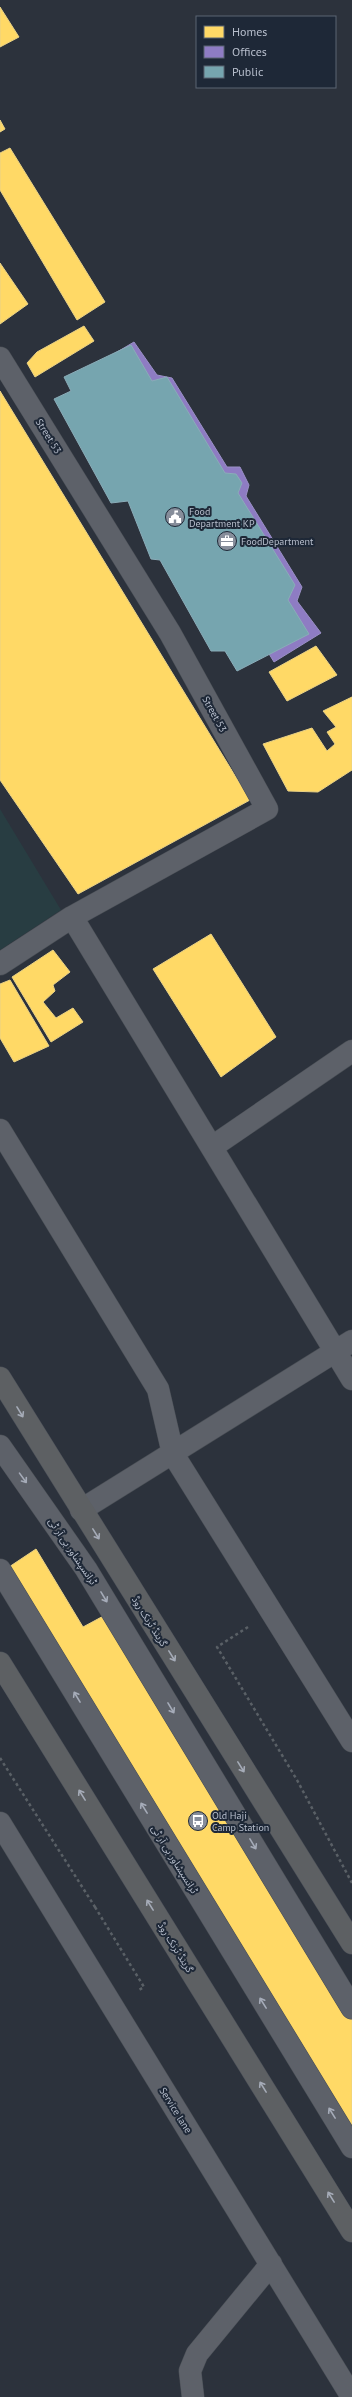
<svg xmlns="http://www.w3.org/2000/svg" width="352" height="2397" font-family="'PT Sans','Noto Sans Arabic',sans-serif">
	<rect width="100%" height="100%" fill="#2c323c"/>
	<!-- green -->
	<path fill="#283d42" d="M0 809 61 910 0 950Z"/>
	<!-- homes -->
	<path fill="#ffd966" stroke="#e9d185" d="M0 7 19 37 0 47Z
		M0 120 5 129 0 132Z
		M10 148 105 302 77 320 0 190V153Z
		M0 263 28 304 0 324Z
		M84 326 94 341 35 377 27 363 37 352Z
		M0 391 250 800 78 894 0 780Z
		M316 646 337 675 287 701 269 672Z
		M352 697V770L318 792 288 791 263 744 312 728 327 751 335 744 327 732 336 727 323 711Z
		M211 934 276 1037 221 1077 153 969Z
		M53 950 70 972 53 985 55 991 43 1002 56 1018 73 1008 83 1022 51 1042 12 977Z
		M10 980 49 1046 14 1062 0 1038V984Z
		M36 1549 83 1627 109 1613 352 2015V2130L6 1569Z"/>
	<!-- offices -->
	<path fill="#8e7cc3" stroke="#9a90c6" d="M134 342 157 375 172 378 227 467H240L249 485 246 496 302 587 297 601 321 633 274 662 263 644 250 655 88 394 101 387 90 368Z"/>
	<!-- public -->
	<path fill="#76a5af" stroke="#8aacb8" d="M131 345 152 381 167 377 225 473 236 474 242 483 238 493 295 585 288 600 309 634 237 671 225 651H211L160 560 151 559 128 501 111 503 54 399 71 391 64 377Z"/>
	<g fill="none" stroke-linecap="round" stroke-linejoin="round">
		<!-- minor casing -->
		<g stroke="#484d54" stroke-width="23">
			<path id="minor" d="M0 358 170 633 267 809 72 917 0 964
				M72 917 352 1379
				M0 1130 158 1389 173 1454 352 1741
				M212 1147 352 1051
				M0 1446 86 1569 352 2008
				M81 1510 352 1341
				M0 1570 352 2147
				M0 1823 352 2397
				M193 2397 190 2371 197 2354 271 2264"/>
		</g>
		<!-- highway casing -->
		<g stroke="#494e57" stroke-width="23">
			<path id="highway" d="M0 1378 352 1943
				M0 1663 352 2231"/>
		</g>
		<!-- path -->
		<path stroke="#5a6066" stroke-width="2.5" stroke-dasharray="3 3" stroke-linecap="butt" d="M248 1627 217 1647 297 1780 352 1883
			M0 1758 95 1907
			M95 1907 144 1987 137 1991"/>
		<!-- minor -->
		<use href="#minor" stroke="#5d6169" stroke-width="22"/>
		<!-- highway -->
		<use href="#highway" stroke="#5d6063" stroke-width="22"/>
	</g>
	<!-- one-way arrows -->
	<defs><path id="oneway-shaft" d="M-6 0H5M1.5-3L5.5 0L1.5 3" fill="none" stroke-width="1.6" stroke-linecap="round" stroke-linejoin="round"/></defs>
	<g stroke="#a5abb7">
		<use href="#oneway-shaft" transform="translate(20 1412) rotate(59)"/>
		<use href="#oneway-shaft" transform="translate(96 1534) rotate(58)"/>
		<use href="#oneway-shaft" transform="translate(172 1656) rotate(58)"/>
		<use href="#oneway-shaft" transform="translate(241 1767) rotate(58)"/>
		<use href="#oneway-shaft" transform="translate(82 1795) rotate(-122)"/>
		<use href="#oneway-shaft" transform="translate(150 1905) rotate(-122)"/>
		<use href="#oneway-shaft" transform="translate(263 2087) rotate(-122)"/>
		<use href="#oneway-shaft" transform="translate(331 2197) rotate(-122)"/>
	</g>
	<g stroke="#a5abb8">
		<use href="#oneway-shaft" transform="translate(23 1478) rotate(54)"/>
		<use href="#oneway-shaft" transform="translate(104 1597) rotate(59)"/>
		<use href="#oneway-shaft" transform="translate(77 1697) rotate(-121)"/>
		<use href="#oneway-shaft" transform="translate(171 1708) rotate(59)"/>
		<use href="#oneway-shaft" transform="translate(144 1808) rotate(-122)"/>
		<use href="#oneway-shaft" transform="translate(253 1844) rotate(59)"/>
		<use href="#oneway-shaft" transform="translate(263 2003) rotate(-122)"/>
		<use href="#oneway-shaft" transform="translate(332 2113) rotate(-122)"/>
	</g>
	<!-- icons -->
	<defs>
		<g id="civic-disc" transform="scale(1)"><circle r="9.5" fill="#868d9a" stroke="#1e2837"/><path d="M-.6-6.5H3V-4.5H.6V-3L4-1V1h2V6H-6V1h2V-1L-.6-3ZM-1.2 2.5V6h2.4V2.5Z" fill="#fff"/></g>
		<g id="office-disc" transform="scale(1)"><circle r="9.5" fill="#868d9a" stroke="#1e2837"/><path d="M-6-3h4V-5.5h4V-3h4V5H-6ZM-1-4.5V-3h2v-1.5ZM-6 0V1H6V0Z" fill="#fff"/></g>
		<g id="bus-disc" transform="scale(1)"><circle r="9.5" fill="#868d9a" stroke="#1e2837"/><path d="M-5-6H5V4H4V6H2V4H-2V6H-4V4H-5ZM-3.5-4V0h7V-4ZM-3.5 1.2v1.5H-2V1.2ZM2 1.2v1.5H3.5V1.2Z" fill="#fff"/></g>
	</defs>
	<g fill-rule="evenodd">
		<use href="#civic-disc" x="175" y="517"/>
		<use href="#office-disc" x="227" y="541"/>
		<use href="#bus-disc" x="198" y="1821"/>
	</g>
	<g text-anchor="middle" stroke-width="4" stroke-linejoin="round" paint-order="stroke">
		<!-- street labels -->
		<g font-size="10" fill="#b7becc" stroke="#1e2837">
			<text transform="translate(49 436) rotate(58)" y="4">Street 53</text>
			<text transform="translate(215 714) rotate(61)" y="4">Street 53</text>
			<text transform="translate(73 1551) rotate(56)" y="4">ٹرانسپشاور بی آر ٹی</text>
			<text transform="translate(150 1621) rotate(58)" y="4">گرینڈ ٹرنک روڈ</text>
			<text transform="translate(175 1859) rotate(58)" y="4">ٹرانسپشاور بی آر ٹی</text>
			<text transform="translate(176 1947) rotate(58)" y="4">گرینڈ ٹرنک روڈ</text>
			<text transform="translate(176 2110) rotate(58)" y="4">Service lane</text>
		</g>
		<!-- poi labels -->
		<g font-size="10" fill="#b7becc" stroke="#1e2837" text-anchor="start">
			<text x="189" y="515">Food<tspan x="189" dy="12">Department KP</tspan></text>
			<text x="241" y="545">FoodDepartment</text>
			<text x="212" y="1819">Old Haji<tspan x="212" dy="12">Camp Station</tspan></text>
		</g>
	</g>
	<!-- legend -->
	<rect x="196" y="16" width="140" height="72" fill="#1e2837" stroke="#5b6473"/>
	<rect x="204" y="26" width="20" height="12" fill="#ffd966" stroke="#5b6473"/>
	<text x="232" y="36" font-size="12" fill="#b7becc">Homes</text>
	<rect x="204" y="46" width="20" height="12" fill="#8e7cc3" stroke="#5b6473"/>
	<text x="232" y="56" font-size="12" fill="#b7becc">Offices</text>
	<rect x="204" y="66" width="20" height="12" fill="#76a5af" stroke="#5b6473"/>
	<text x="232" y="76" font-size="12" fill="#b7becc">Public</text>
</svg>
